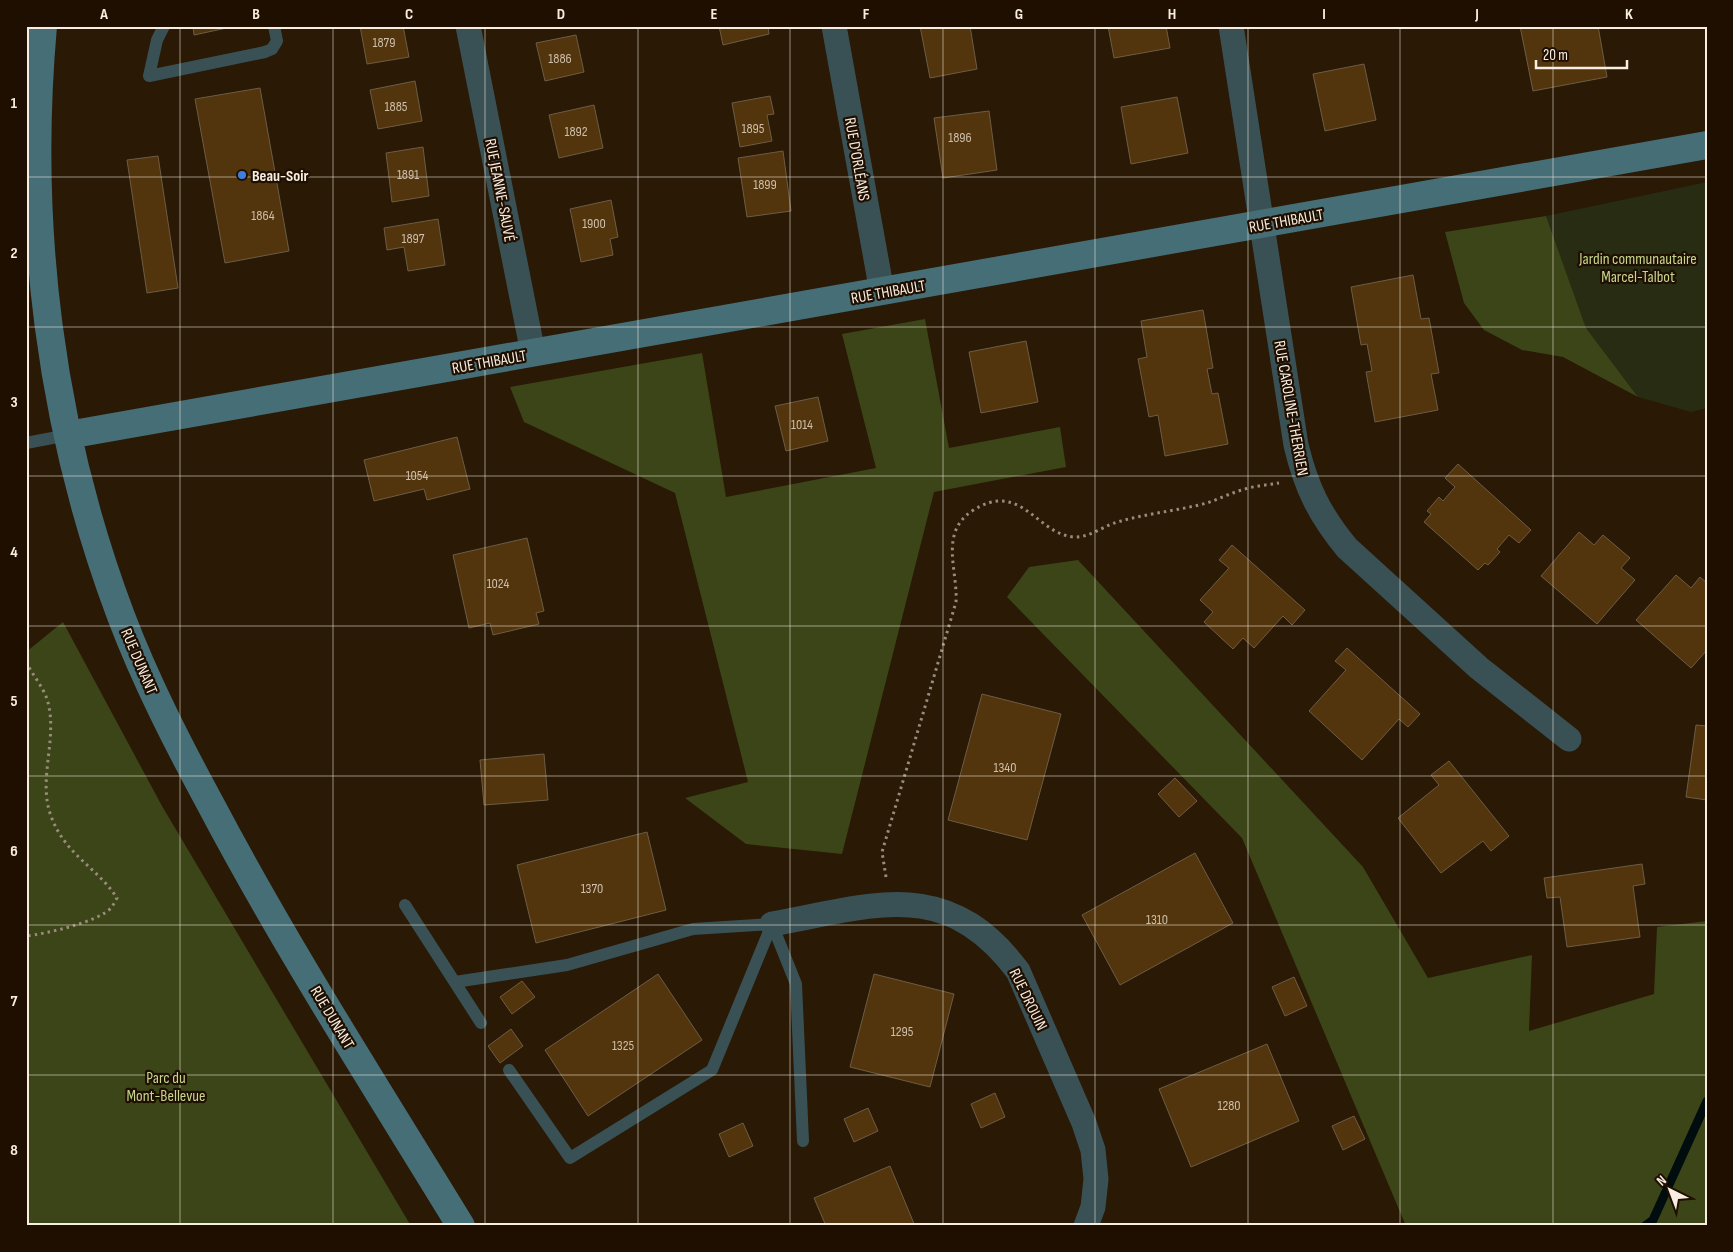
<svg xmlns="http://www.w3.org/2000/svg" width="1733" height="1252" font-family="'Sofia Sans Condensed',sans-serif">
	<rect width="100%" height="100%" fill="#291905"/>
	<!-- green -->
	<path fill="#272c13" d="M1707 182V408L1691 412 1638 397 1586 328 1546 216Z"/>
	<!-- forest -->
	<path fill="#3b4517" d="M1546 216 1586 328 1638 397 1563 357 1522 350 1484 330 1464 303 1445 232Z
		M925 319 949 448 1060 427 1066 467 934 492 842 854 746 844 685 798 748 782 675 493 524 422 510 387 702 353 726 497 876 468 842 334Z
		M1078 560 1363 867 1428 978 1532 955 1529 1031 1654 994 1657 927 1707 921V1226H1406L1242 838 1007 597 1029 567Z
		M63 622 162 806 411 1226H26V652Z"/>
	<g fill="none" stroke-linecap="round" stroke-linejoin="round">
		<!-- stream -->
		<path stroke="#000c0e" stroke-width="9" d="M1645 1226 1653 1220 1707 1101"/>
	</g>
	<!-- building -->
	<path fill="#52350c" stroke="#6e5c46" d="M193 26H236L194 35Z
		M360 26H403L409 57 367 64Z
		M719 26H768L769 34 723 45Z
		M920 26H970L977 69 930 78Z
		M1108 26H1166L1170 48 1114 58Z
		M1520 26H1598L1607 77 1533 91Z
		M576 35 584 72 545 81 536 43Z
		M1364 64 1376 120 1325 131 1313 74Z
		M415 81 422 121 378 129 370 90Z
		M260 88 289 251 225 263 195 99Z
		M770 96 774 114 767 115 772 141 740 147 732 103Z
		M1177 97 1188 153 1131 164 1121 107Z
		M594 105 603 148 559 158 549 115Z
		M989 111 997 170 943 178 934 118Z
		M423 147 429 196 392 202 386 153Z
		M783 151 791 211 747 217 738 158Z
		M158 156 178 288 147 293 127 160Z
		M611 200 618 237 610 239 613 255 581 262 570 209Z
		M438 219 445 265 408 271 404 247 387 250 384 228Z
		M1413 275 1421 319 1429 318 1439 373 1431 374 1438 410 1375 422 1366 372 1372 371 1367 344 1361 345 1351 287Z
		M1203 310 1213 368 1207 369 1212 394 1218 393 1228 444 1165 456 1158 415 1149 417 1138 359 1147 357 1141 321Z
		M1026 341 1038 402 981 413 969 352Z
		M818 397 828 441 786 451 775 406Z
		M457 437 470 489 427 500 424 489 374 501 364 460Z
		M1458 464 1531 530 1519 543 1509 535 1497 549 1500 552 1488 565 1485 563 1478 570 1424 522 1431 514 1427 511 1439 497 1443 501 1455 487 1445 478Z
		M1579 532 1594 545 1603 535 1630 558 1621 568 1635 580 1597 624 1541 576Z
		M527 538 544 611 536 613 539 624 493 635 490 623 469 628 453 555Z
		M1232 545 1305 610 1292 625 1283 616 1254 648 1243 638 1233 649 1204 622 1213 612 1200 600 1229 568 1219 560Z
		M1676 575 1691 588 1700 577 1707 583V650L1691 668 1636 620Z
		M1347 648 1420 714 1408 727 1399 719 1362 760 1309 711 1346 670 1335 661Z
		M982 694 1061 714 1027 840 948 820Z
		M1696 725 1707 726V800L1686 797Z
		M544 754 548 800 484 805 480 760Z
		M1449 761 1509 836 1491 851 1483 841 1441 873 1398 818 1439 785 1431 775Z
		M1175 778 1197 801 1179 817 1158 794Z
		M647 832 666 910 536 943 517 865Z
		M1195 853 1233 923 1120 985 1082 915Z
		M1642 864 1645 884 1633 886 1640 937 1567 947 1560 897 1547 898 1544 878Z
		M658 974 702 1040 588 1116 545 1050Z
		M874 974 954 994 930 1087 850 1067Z
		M1294 977 1307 1006 1285 1016 1272 987Z
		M522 981 535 997 512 1014 500 997Z
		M511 1029 523 1046 500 1063 488 1046Z
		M1267 1044 1299 1121 1191 1167 1159 1089Z
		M995 1093 1005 1117 981 1128 971 1104Z
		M868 1108 878 1131 854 1142 844 1119Z
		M1354 1116 1365 1139 1343 1150 1332 1126Z
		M743 1123 753 1146 729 1157 719 1134Z
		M890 1166 915 1226H826L814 1198Z"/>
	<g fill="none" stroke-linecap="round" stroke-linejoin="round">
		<!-- path -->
		<path stroke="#9a8c7d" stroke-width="3" stroke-dasharray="2.5 4" stroke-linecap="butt" d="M26 662C32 674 43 687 47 699 59 737 37 779 51 816 65 855 97 867 117 898 115 901 113 906 111 908 98 922 45 934 26 936
			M886 877 882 852 956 602C958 571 939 533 972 511 1021 479 1036 534 1074 537 1090 538 1106 524 1121 521 1146 514 1173 511 1199 505 1214 502 1227 494 1242 490 1253 486 1267 485 1279 483"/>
		<!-- lane -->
		<path stroke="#395155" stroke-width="12" d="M164 26 157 40 149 76 265 52 272 49 277 41 274 26
			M26 443 68 435
			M405 905 481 1023
			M455 982 567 965 693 929 772 924
			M509 1070 570 1158 712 1070 772 924 796 984 803 1141"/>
		<!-- street -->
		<path stroke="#395155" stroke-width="25" d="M468 26 533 353
			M834 26 882 292
			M1231 26 1296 445C1306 487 1319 514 1347 548L1479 668 1569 739
			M772 924C873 906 946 875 1018 971L1084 1123 1093 1150 1096 1179 1093 1207 1086 1226"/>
		<!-- secondary -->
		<path stroke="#466e76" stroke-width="28" d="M43 26C25 226 50 428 121 616 146 682 178 744 211 805 287 949 376 1087 461 1226
			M68 435 1707 145"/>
	</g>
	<!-- grid -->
	<path fill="none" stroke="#f8ede1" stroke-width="1" stroke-opacity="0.55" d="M180 26V1226M333 26V1226M485 26V1226M638 26V1226M790 26V1226M943 26V1226M1095 26V1226M1248 26V1226M1400 26V1226M1553 26V1226M26 177H1707M26 327H1707M26 476H1707M26 626H1707M26 776H1707M26 925H1707M26 1075H1707"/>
	<!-- markers -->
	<circle fill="#3f7fe0" stroke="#1f0f00" stroke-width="2" cx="242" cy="175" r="5"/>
	<g text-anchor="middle" stroke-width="4.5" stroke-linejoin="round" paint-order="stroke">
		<!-- number labels -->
		<g font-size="14" fill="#cebfac">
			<text x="384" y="47">1879</text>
			<text x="560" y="63">1886</text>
			<text x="396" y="111">1885</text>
			<text x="753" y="133">1895</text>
			<text x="576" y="136">1892</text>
			<text x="960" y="142">1896</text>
			<text x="408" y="179">1891</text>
			<text x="765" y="189">1899</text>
			<text x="263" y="220">1864</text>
			<text x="594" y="228">1900</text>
			<text x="413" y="243">1897</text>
			<text x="802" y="429">1014</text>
			<text x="417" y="480">1054</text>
			<text x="498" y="588">1024</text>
			<text x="1005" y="772">1340</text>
			<text x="592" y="893">1370</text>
			<text x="1157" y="924">1310</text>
			<text x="902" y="1036">1295</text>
			<text x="623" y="1050">1325</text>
			<text x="1229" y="1110">1280</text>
		</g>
		<!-- street labels -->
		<g font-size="16" fill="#f8ede1" stroke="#1f0f00">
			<text transform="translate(858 159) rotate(80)" y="6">RUE D'ORLÉANS</text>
			<text transform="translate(501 190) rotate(79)" y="6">RUE JEANNE-SAUVÉ</text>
			<text transform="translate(1286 220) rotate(-10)" y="6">RUE THIBAULT</text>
			<text transform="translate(888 291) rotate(-10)" y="6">RUE THIBAULT</text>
			<text transform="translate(489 361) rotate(-10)" y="6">RUE THIBAULT</text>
			<text transform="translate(1292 408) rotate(80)" y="6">RUE CAROLINE-THERRIEN</text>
			<text transform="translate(140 661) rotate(67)" y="6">RUE DUNANT</text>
			<text transform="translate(1029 999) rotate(64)" y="6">RUE DROUIN</text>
			<text transform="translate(333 1017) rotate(59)" y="6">RUE DUNANT</text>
		</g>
		<!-- poi labels -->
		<g font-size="16" font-weight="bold" fill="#f8ede1" stroke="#1f0f00" text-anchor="start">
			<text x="252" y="181">Beau-Soir</text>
		</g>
		<!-- park labels -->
		<g font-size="16" fill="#c5d78d" stroke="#1f0f00">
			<text x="1638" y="264">Jardin communautaire<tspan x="1638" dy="18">Marcel-Talbot</tspan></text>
			<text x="166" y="1083">Parc du<tspan x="166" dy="18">Mont-Bellevue</tspan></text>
		</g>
	</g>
	<!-- border -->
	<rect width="1733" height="1252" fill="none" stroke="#1f0f00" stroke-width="55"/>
	<!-- north arrow -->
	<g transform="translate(1670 1190) rotate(318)" stroke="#1f0f00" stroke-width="4" paint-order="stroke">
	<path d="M0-4L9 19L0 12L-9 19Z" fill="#f8ede1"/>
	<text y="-8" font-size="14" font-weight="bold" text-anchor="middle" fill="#f8ede1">N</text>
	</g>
	<!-- scale -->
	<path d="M1536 60v8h91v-8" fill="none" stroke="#f8ede1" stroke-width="2.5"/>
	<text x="1543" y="60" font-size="15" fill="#f8ede1" stroke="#1f0f00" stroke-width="4" paint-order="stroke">20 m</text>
	<rect x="28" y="28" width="1678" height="1196" fill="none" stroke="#f8ede1" stroke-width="2"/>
	<g font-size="16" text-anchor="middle" font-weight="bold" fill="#f8ede1">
		<text x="104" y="19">A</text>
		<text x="256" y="19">B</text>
		<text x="409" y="19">C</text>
		<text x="561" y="19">D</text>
		<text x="714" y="19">E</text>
		<text x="866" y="19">F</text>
		<text x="1019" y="19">G</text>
		<text x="1172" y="19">H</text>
		<text x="1324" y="19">I</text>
		<text x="1477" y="19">J</text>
		<text x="1629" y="19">K</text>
		<text x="14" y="108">1</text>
		<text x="14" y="258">2</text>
		<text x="14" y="407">3</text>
		<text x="14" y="557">4</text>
		<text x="14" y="706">5</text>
		<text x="14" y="856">6</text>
		<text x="14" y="1006">7</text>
		<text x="14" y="1155">8</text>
	</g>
</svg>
